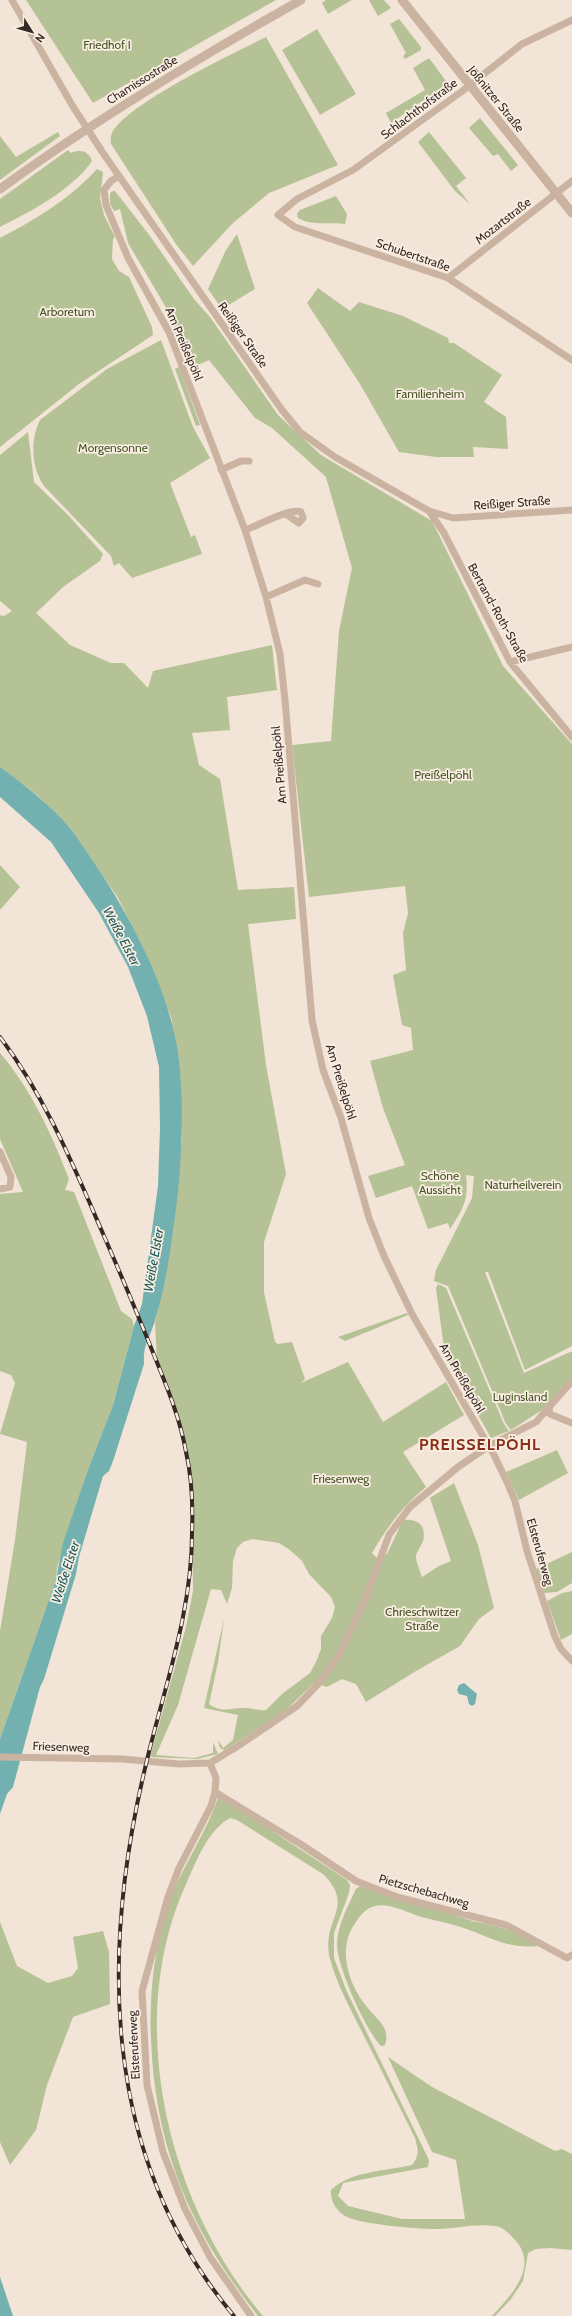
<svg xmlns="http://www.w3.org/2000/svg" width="572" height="2316" font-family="Cabin,sans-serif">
	<rect width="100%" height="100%" fill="#f2e4d6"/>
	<!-- green -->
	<path fill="#b5c295" d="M26 0H276L93 103Z
		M326 0H352L328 14 322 3Z
		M369 0H384L391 8 378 16Z
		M399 19 421 47V50L405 59 403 56 406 53 390 24Z
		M317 29 356 94 320 115 282 50Z
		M266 37 338 165 269 193 233 223 193 266 176 244 111 144C111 142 110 137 112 133 126 104 234 53 266 37Z
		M429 58 446 81 445 85 391 123 386 113 425 90 413 68Z
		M480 118 518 165 511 171 498 154 493 156 469 128Z
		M58 132 60 136 0 180V136L16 157Z
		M429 132 466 178 456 186 470 204 455 191 418 142Z
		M68 150 71 153C80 149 89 151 92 161 73 189 30 212 0 227V199Z
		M97 169 103 172 100 198 104 215 115 237 113 239 112 259 119 271 129 277 152 327 153 335 79 384 0 447V238C35 220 71 198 97 169Z
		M113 191H115L150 236 194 299 210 317 278 415 321 455 432 521 503 666 572 744V1346L525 1370 488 1272H485L524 1373 570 1352H572V1378L542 1410 511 1430 506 1424 448 1286 434 1281 436 1270 472 1198 474 1176 466 1175C469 1200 463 1209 450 1229L448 1223 428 1229 412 1186 376 1198 368 1176 405 1165 383 1108 370 1061 413 1050 411 1028 402 1025 393 975 406 970 403 933 408 913 405 886 309 897 292 745 331 741 339 631 352 568 326 477 272 428 255 418 209 360 190 369 177 339 171 316 128 243 120 209 114 211 110 204V193Z
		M336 196 347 214 345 224C329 222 311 226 298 218L297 214 300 210Z
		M237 234 255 289 222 309 208 289 226 250Z
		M318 288 350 311 359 302 403 316 448 338 449 343H454L502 375 484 402 506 417 508 449 473 447 474 457H436L399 452 360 384 307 303Z
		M161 340 193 427 210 458 170 483 191 537 195 535 202 554 132 578 119 563 114 566 111 556 44 486C31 467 30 440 40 420L107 369Z
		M179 367 200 425 196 426 175 369Z
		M28 432 34 482 68 515 103 554 100 561 63 587 36 613 70 645 111 663H124L148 688 153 671 272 645 277 690 227 697 230 730 192 733 199 765 220 779 238 890 294 887 296 919 248 924 266 1065 286 1174 264 1242V1292L275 1342 278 1344 292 1342 305 1379 301 1383 348 1362 383 1422 446 1382 464 1415 403 1452 426 1487C403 1506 387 1527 372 1553L377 1558 387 1554 403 1520C417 1518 427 1525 423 1541 421 1546 417 1551 416 1556 416 1562 420 1571 422 1577L439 1566 451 1561 430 1498 454 1483 478 1545 494 1608 479 1619 460 1646 416 1671 366 1702 356 1684 342 1679 327 1687 314 1683 285 1711 225 1750C219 1749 219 1745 218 1740L223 1748 233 1740 238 1715 204 1708 224 1619 218 1662 209 1704C222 1714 232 1707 246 1708 253 1708 259 1711 266 1710L282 1694 310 1673 316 1662 321 1649V1636L332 1618 335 1607 331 1597 309 1574 302 1561 290 1550 279 1543 252 1539 243 1542 237 1548 233 1561 232 1588 227 1604 221 1590 211 1589 178 1705 156 1755 194 1758 213 1753V1742L218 1754 197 1759 150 1757 186 1627 193 1591 192 1505 187 1453 173 1401 157 1361 155 1322 166 1276 173 1232 182 1138 179 1060 171 1017 143 947 118 898 71 829 37 795 0 767V615L4 616 12 611 0 601V455Z
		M0 865 20 887 0 910Z
		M0 1053C31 1089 52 1135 69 1179L65 1190 74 1192 121 1311 132 1319 134 1326 113 1405 89 1467 57 1568 56 1579 45 1611 0 1739V1631L15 1540 27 1442 0 1434 15 1383 11 1375 0 1371V1194L23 1192 0 1139Z
		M438 1284 446 1288 504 1424 509 1431 491 1438 445 1356 436 1288Z
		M407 1313 408 1315 350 1339 345 1341 338 1337Z
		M557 1450 568 1473 519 1500 506 1472Z
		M572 1552V1583L557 1592 544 1593 536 1569Z
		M572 1587V1634L561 1640 547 1601 562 1593 572 1591Z
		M218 1798H222L347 1880 350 1885 349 1893 334 1933V1958L347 1992 429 2160 428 2167 343 2183 338 2196 348 2206 402 2219H465L456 2160 432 2152 388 2057 432 2087 555 2151 562 2149 572 2154V2250L550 2248 536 2249 528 2253 523 2281 511 2299 495 2316H492C510 2296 539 2268 516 2241 509 2234 505 2228 495 2226 474 2223 455 2229 434 2229 417 2229 361 2224 347 2217 337 2212 330 2202 331 2190 350 2171 386 2171 412 2165 420 2155 418 2149 415 2138 398 2104 381 2069 363 2034 351 2010 337 1985 330 1959 320 1919 357 1908 323 1874L237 1820 230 1818C209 1829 196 1861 187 1882 123 2020 167 2203 263 2316H258C191 2231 155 2149 151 2039 149 1997 154 1949 167 1908 180 1869 205 1836 218 1798Z
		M360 1886 476 1922C489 1923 532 1935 538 1946 505 1950 484 1933 454 1925 442 1921 429 1920 416 1915 404 1911 388 1903 375 1906 364 1908 358 1919 352 1928 338 1953 350 1987 367 2007 376 2019 391 2027 385 2045L381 2046C366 2031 336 1965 337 1943 338 1924 348 1906 356 1889Z
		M0 1922 17 1966 48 1983 72 1976 78 1968 73 1937 103 1931 109 1952 110 2004 73 2017 47 2085 36 2130 10 2165 0 2142Z"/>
	<!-- water -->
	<path fill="#73b1b1" d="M0 767C25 785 49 804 70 828 78 838 85 850 93 861 131 917 171 992 179 1060 185 1117 181 1176 173 1232 169 1262 164 1292 155 1320 150 1339 143 1343 144 1364L113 1461 109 1471 103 1476 79 1557 76 1574 44 1679 40 1687 13 1787 7 1794 0 1814V1739L45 1611 56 1579 63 1543 89 1467 113 1405 134 1326 142 1304 158 1186 160 1128 159 1067 147 1016 128 967 99 913 51 842 0 797Z
		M464 1683 477 1694 475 1704 472 1706 469 1704 467 1696 459 1694 457 1690 459 1685Z
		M0 2277 13 2316H0Z"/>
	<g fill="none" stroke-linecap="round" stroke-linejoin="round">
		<!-- minor -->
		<path stroke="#cbb3a1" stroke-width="7" d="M12 0 72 105 103 153 282 410 300 432 335 457 429 511 453 518 572 510
			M572 20 522 44 461 92 353 170 297 199 278 215 295 227 448 278 572 360
			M119 176 111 181 104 190 106 205 128 258 169 332 245 530 266 597 280 654 285 700 312 1020 323 1070 341 1118 369 1218 384 1256 412 1314 494 1455 507 1482 515 1501 527 1551 555 1637 561 1649 572 1661
			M448 278 572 181
			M221 470 241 461H249
			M429 511 444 533 510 662 572 737
			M245 530C258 526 290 507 301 512L303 518 299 523 286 514
			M266 597 305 580 318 584
			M510 662 572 647
			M0 1152 11 1177 10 1187 0 1189
			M551 1404 549 1409 550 1414 572 1423
			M0 1757 122 1759 179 1764 210 1763 238 1746 297 1706 318 1684 339 1655 364 1602 389 1535 410 1507 458 1467 489 1446 536 1422 572 1381
			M210 1763 216 1778 215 1792 211 1806 179 1868 168 1897 142 1991 147 2085 163 2152 185 2209 210 2257 251 2316
			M215 1792 302 1845 356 1881 397 1897 506 1925 567 1958 572 1955"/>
		<!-- tertiary -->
		<path stroke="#cbb3a1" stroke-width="9" d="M402 0 572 213
			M0 189C96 119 198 58 301 0"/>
		<!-- rail casing -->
		<g stroke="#352925" stroke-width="4">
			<path id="rail" d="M0 1037C46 1098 74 1167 104 1236 121 1275 138 1315 154 1355 167 1387 180 1418 186 1452 192 1478 193 1507 192 1533 192 1611 165 1685 147 1760 100 1952 101 2157 234 2316"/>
		</g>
		<!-- rail -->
		<use href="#rail" stroke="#faeee2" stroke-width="2.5" stroke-dasharray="8" stroke-linecap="butt"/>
	</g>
	<g text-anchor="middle" stroke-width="3.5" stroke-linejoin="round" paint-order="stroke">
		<!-- park labels -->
		<g font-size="12" fill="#465527" stroke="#faeee2">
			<text x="107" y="49">Friedhof I</text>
			<text x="67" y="316">Arboretum</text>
			<text x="430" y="398">Familienheim</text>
			<text x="113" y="452">Morgensonne</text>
			<text x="443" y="779">Preißelpöhl</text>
			<text x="440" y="1180">Schöne<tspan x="440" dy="14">Aussicht</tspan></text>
			<text x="523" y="1189">Naturheilverein</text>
			<text x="520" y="1401">Luginsland</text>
			<text x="341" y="1483">Friesenweg</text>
			<text x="422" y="1616">Chrieschwitzer<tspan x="422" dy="14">Straße</tspan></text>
		</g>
		<!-- street labels -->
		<g font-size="12" fill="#352925" stroke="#faeee2">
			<text transform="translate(142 80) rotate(-32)" y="4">Chamissostraße</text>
			<text transform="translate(496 99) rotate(51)" y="4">Jößnitzer Straße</text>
			<text transform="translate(419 109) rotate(-37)" y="4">Schlachthofstraße</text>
			<text transform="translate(503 221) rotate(-38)" y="4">Mozartstraße</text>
			<text transform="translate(413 255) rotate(19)" y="4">Schubertstraße</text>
			<text transform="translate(243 335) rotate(55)" y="4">Reißiger Straße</text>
			<text transform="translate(184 344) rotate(67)" y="4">Am Preißelpöhl</text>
			<text transform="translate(512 503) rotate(-4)" y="4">Reißiger Straße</text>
			<text transform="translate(498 613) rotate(61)" y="4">Bertrand-Roth-Straße</text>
			<text transform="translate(279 765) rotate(-95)" y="4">Am Preißelpöhl</text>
			<text transform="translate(341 1082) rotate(73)" y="4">Am Preißelpöhl</text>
			<text transform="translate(462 1378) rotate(60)" y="4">Am Preißelpöhl</text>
			<text transform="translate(540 1552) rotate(74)" y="4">Elsteruferweg</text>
			<text transform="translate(61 1747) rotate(2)" y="4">Friesenweg</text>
			<text transform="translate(424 1891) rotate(16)" y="4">Pietzschebachweg</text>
			<text transform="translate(134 2045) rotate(-93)" y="4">Elsteruferweg</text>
		</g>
		<!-- water labels -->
		<g font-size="13" font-style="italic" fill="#175759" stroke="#faeee2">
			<text transform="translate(122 936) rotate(62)" y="5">Weiße Elster</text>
			<text transform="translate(153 1260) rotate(-80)" y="5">Weiße Elster</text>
			<text transform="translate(65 1572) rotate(-72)" y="5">Weiße Elster</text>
		</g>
		<!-- district labels -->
		<g font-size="16" font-weight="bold" letter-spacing="1" fill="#892e18" stroke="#faeee2">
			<text x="480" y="1450">PREISSELPÖHL</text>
		</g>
	</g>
	<!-- north arrow -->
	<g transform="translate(32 32) rotate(127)" stroke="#faeee2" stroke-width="3" paint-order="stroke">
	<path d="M0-3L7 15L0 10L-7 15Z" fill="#352925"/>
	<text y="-6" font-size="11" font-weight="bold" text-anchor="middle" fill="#352925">N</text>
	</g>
</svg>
